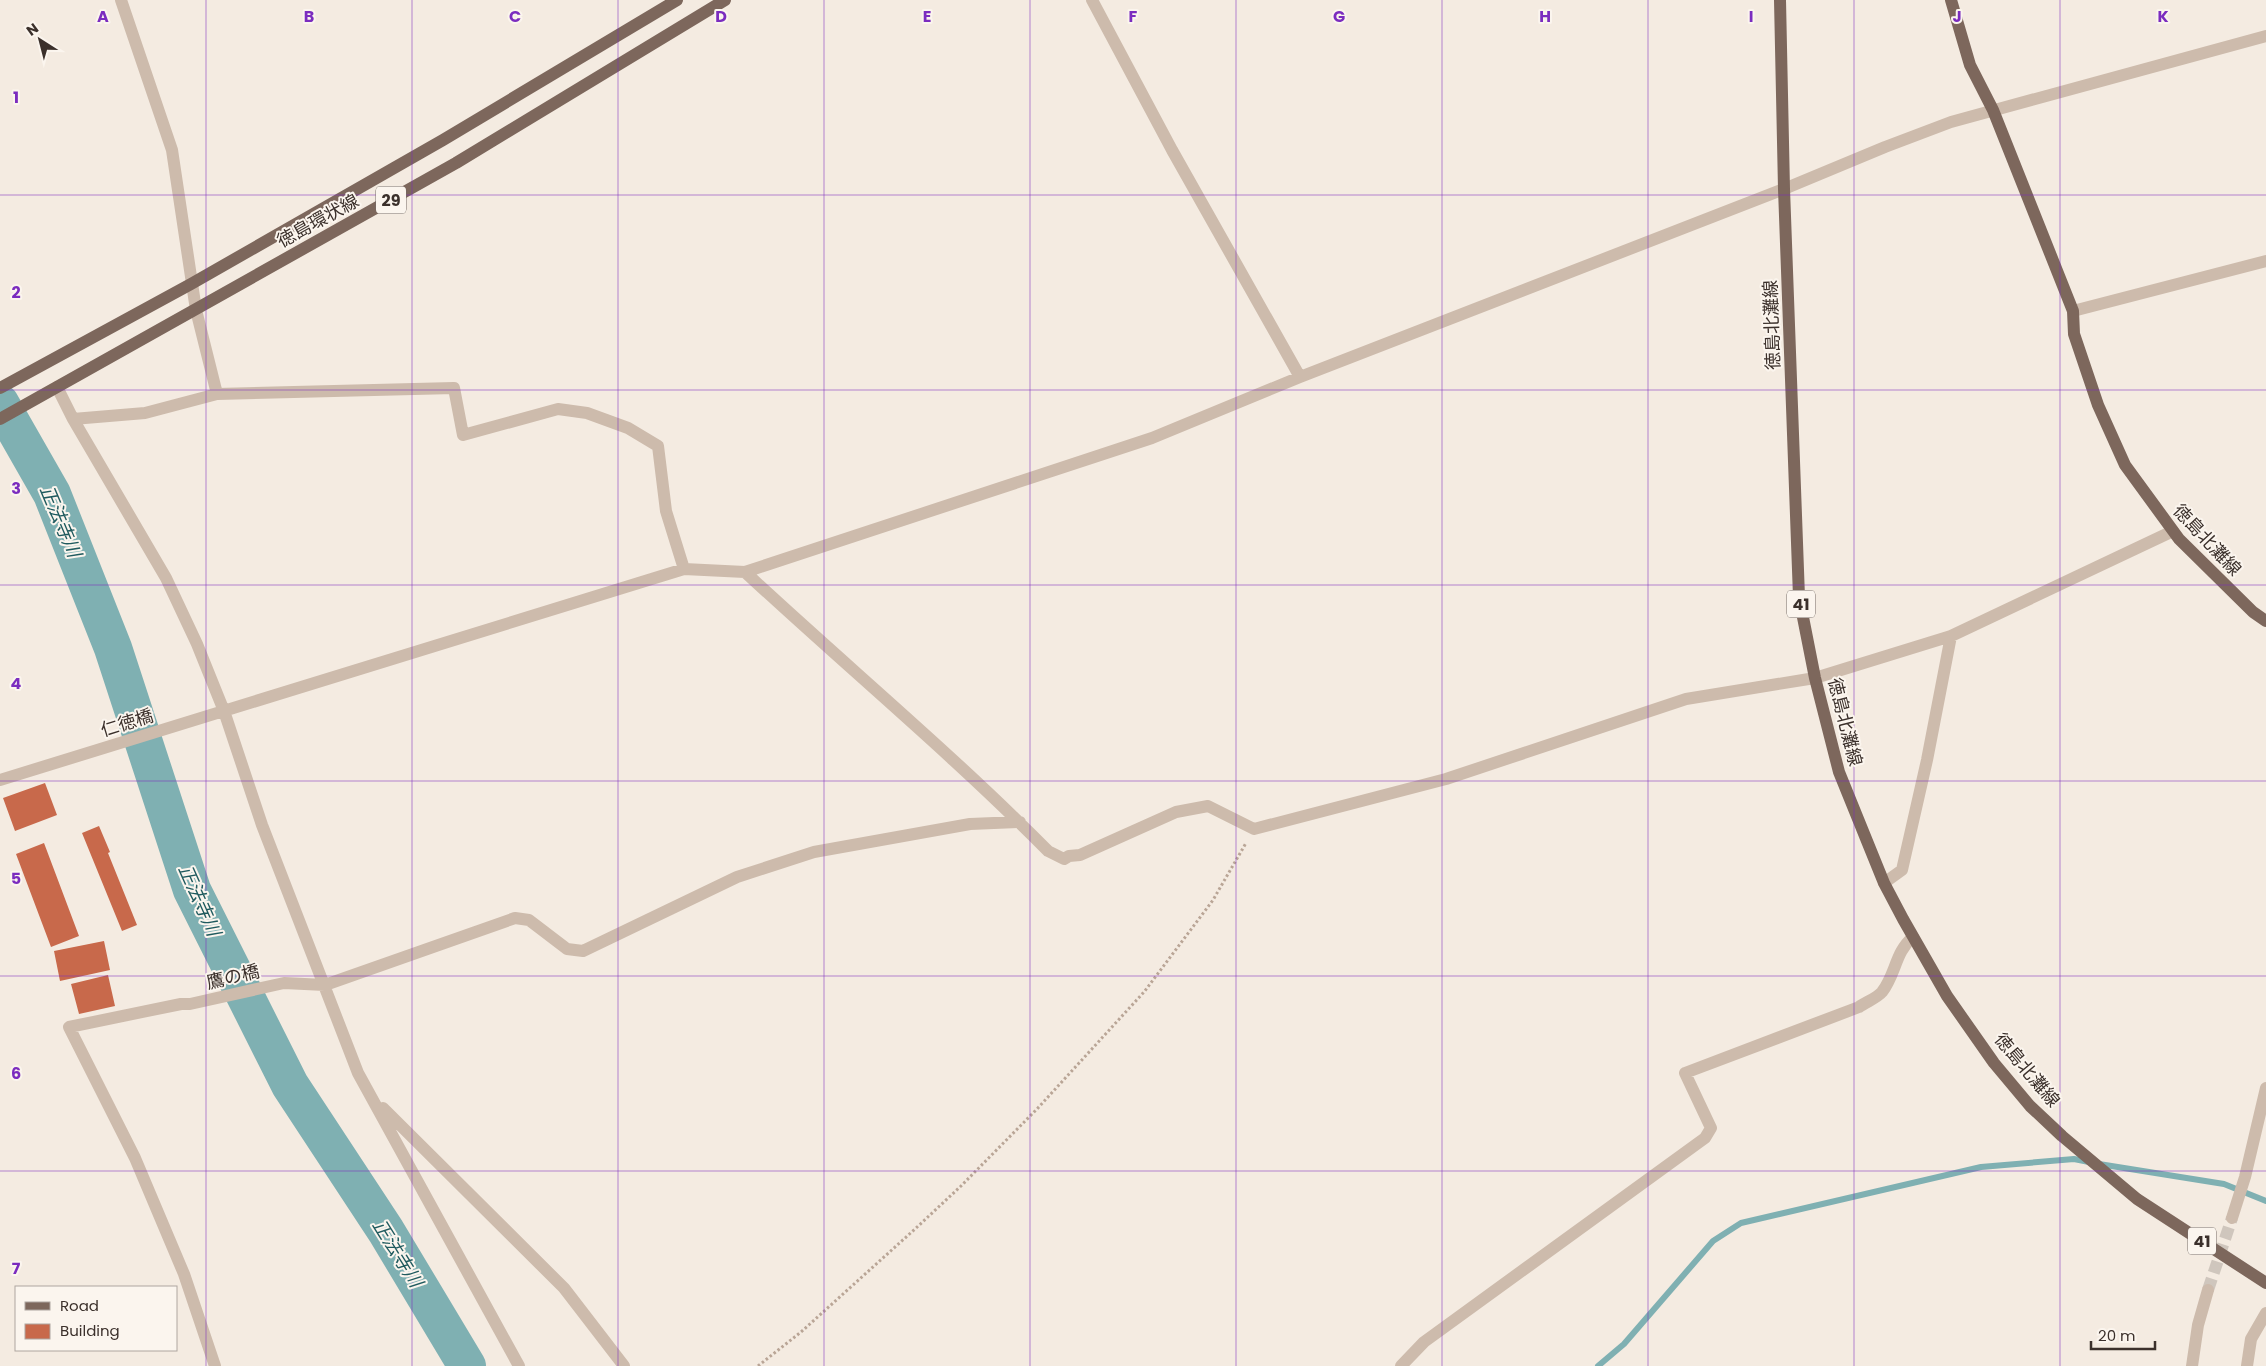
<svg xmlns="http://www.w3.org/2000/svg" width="2266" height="1366" font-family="Poppins,'Noto Sans JP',sans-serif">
	<rect width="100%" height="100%" fill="#f4ebe1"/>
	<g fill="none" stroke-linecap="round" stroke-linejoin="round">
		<!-- stream -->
		<path stroke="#7fb0b2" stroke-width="6" d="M2099 1164 2224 1184 2266 1201
			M1598 1366 1624 1344 1713 1241 1741 1223 1981 1167 2074 1159 2089 1162"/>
		<!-- river -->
		<path stroke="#7fb0b2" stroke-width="38" d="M0 403 52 494 113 648 192 890 290 1085 386 1231 467 1366"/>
	</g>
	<!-- building -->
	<path fill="#c8694b" d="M45 783 57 815 15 831 3 798Z
		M99 826 110 852 108 853 137 925 122 931 82 833Z
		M44 843 79 936 51 947 16 854Z
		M104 941 110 970 60 981 54 951Z
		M108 975 115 1006 79 1014 71 984Z"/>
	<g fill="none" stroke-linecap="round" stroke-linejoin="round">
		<!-- minor-tunnel -->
		<path stroke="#cfc6bd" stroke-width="12" stroke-dasharray="12 6" stroke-linecap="butt" d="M2208 1290 2232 1218"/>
		<!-- path -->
		<path stroke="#b9a596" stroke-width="3" stroke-dasharray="2.5 2.5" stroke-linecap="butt" d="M758 1366 801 1332 915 1229 961 1186 1037 1109 1144 992 1213 900 1246 843"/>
		<!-- minor -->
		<path stroke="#cdbbac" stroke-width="12" d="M121 0 172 150 196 310 217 394
			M1092 0 1172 150 1300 377
			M2073 311 2266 261
			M57 387 73 419
			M745 572C846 666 951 753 1048 851L1064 859 1069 856 1080 855 1176 812 1208 806 1254 829 1446 779 1686 699 1815 678 1951 636 2173 531
			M0 780 684 569 745 572 1152 438 1300 377 1784 189 1885 147 1951 122 2266 36
			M1884 883 1902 870 1927 760 1951 636
			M383 1108 564 1288 624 1366
			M2232 1218 2245 1177 2266 1088
			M215 1366 184 1274 135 1158 69 1027 181 1004H190L284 983 325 985 515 918 529 920 567 949 583 951 737 877 814 852 970 824 1020 822
			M519 1366 358 1073 262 825 224 711 197 644 166 578 73 419 145 413 217 394 454 388 463 435 558 409 587 413 628 428 658 446 666 511 684 569
			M1401 1366 1424 1342 1705 1138 1711 1128 1685 1073 1859 1007C1866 1002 1877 998 1882 992 1896 974 1895 952 1913 937
			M2192 1366 2198 1325 2208 1290"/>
		<!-- tertiary -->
		<path stroke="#cdbbac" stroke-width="12" d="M2247 1366 2251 1339 2266 1313"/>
		<!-- primary -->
		<path stroke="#7d675c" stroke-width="12" d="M1780 0 1784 189 1799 597 1815 678 1839 772 1884 883 1903 919 1947 996 1994 1063 2030 1106 2062 1136 2137 1199 2266 1283
			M1951 0 1970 65 1993 110 2073 311 2074 334 2098 405 2125 465 2179 539 2253 612 2266 621
			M0 388 191 284 443 140 677 0
			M0 419 456 163 725 0"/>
	</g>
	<!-- grid -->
	<path fill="none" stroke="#7b2cbf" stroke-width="1" stroke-opacity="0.55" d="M206 0V1366M412 0V1366M618 0V1366M824 0V1366M1030 0V1366M1236 0V1366M1442 0V1366M1648 0V1366M1854 0V1366M2060 0V1366M0 195H2266M0 390H2266M0 585H2266M0 781H2266M0 976H2266M0 1171H2266"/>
	<g text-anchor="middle" stroke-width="4" stroke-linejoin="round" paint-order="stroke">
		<!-- shield labels -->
		<g fill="#fbf5ee" stroke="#756b66" stroke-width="1">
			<rect x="376" y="186.5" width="30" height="27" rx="4"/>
			<rect x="1787" y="590.5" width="28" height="27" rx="4"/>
			<rect x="2188" y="1227.5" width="28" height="27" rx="4"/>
		</g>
		<g font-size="16" font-weight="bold" fill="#3b302b">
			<text x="391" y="206">29</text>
			<text x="1801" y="610">41</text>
			<text x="2202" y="1247">41</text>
		</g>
		<!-- street labels -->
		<g font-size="18" fill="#3b302b" stroke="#fbf5ee">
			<text transform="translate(318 221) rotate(-29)" y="6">徳島環状線</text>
			<text transform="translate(1772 325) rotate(-92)" y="6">徳島北灘線</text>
			<text transform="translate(2207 540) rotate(47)" y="6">徳島北灘線</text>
			<text transform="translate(1845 722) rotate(76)" y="6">徳島北灘線</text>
			<text transform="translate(127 723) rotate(-17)" y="6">仁徳橋</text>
			<text transform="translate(233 977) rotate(-13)" y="6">鷹の橋</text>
			<text transform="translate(2027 1070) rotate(50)" y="6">徳島北灘線</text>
		</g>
		<!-- water labels -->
		<g font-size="19" font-style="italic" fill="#1f5a5e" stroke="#fbf5ee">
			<text transform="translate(61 521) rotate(67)" y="7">正法寺川</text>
			<text transform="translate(200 900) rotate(66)" y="7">正法寺川</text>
			<text transform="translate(398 1253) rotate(58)" y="7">正法寺川</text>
		</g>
	</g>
	<g font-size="16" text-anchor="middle" font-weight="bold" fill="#7b2cbf" stroke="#fbf5ee" stroke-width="4" stroke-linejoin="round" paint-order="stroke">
		<text x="103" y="22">A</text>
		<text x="309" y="22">B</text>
		<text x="515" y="22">C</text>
		<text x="721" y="22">D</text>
		<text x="927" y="22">E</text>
		<text x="1133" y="22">F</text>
		<text x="1339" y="22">G</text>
		<text x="1545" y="22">H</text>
		<text x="1751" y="22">I</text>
		<text x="1957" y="22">J</text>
		<text x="2163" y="22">K</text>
		<text x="16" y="103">1</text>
		<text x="16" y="298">2</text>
		<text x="16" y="494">3</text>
		<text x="16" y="689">4</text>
		<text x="16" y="884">5</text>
		<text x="16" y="1079">6</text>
		<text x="16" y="1274">7</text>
	</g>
	<!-- legend -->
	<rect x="15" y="1286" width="162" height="65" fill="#fbf5ee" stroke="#aea6a0"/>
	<rect x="25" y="1302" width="25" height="8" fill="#7d675c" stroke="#aea6a0"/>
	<text x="60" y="1311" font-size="15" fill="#3b302b">Road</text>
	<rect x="25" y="1324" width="25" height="15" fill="#c8694b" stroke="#aea6a0"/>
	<text x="60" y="1336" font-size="15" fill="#3b302b">Building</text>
	<!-- north arrow -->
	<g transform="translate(40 40) rotate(324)" stroke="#fbf5ee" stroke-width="4" paint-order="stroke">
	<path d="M0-4L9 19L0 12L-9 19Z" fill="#3b302b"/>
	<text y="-8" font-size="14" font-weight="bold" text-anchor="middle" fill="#3b302b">N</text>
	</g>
	<!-- scale -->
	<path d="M2091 1341v8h64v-8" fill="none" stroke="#3b302b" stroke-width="2.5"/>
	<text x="2098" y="1341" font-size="15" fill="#3b302b" stroke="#fbf5ee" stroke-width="4" paint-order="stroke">20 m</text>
</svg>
